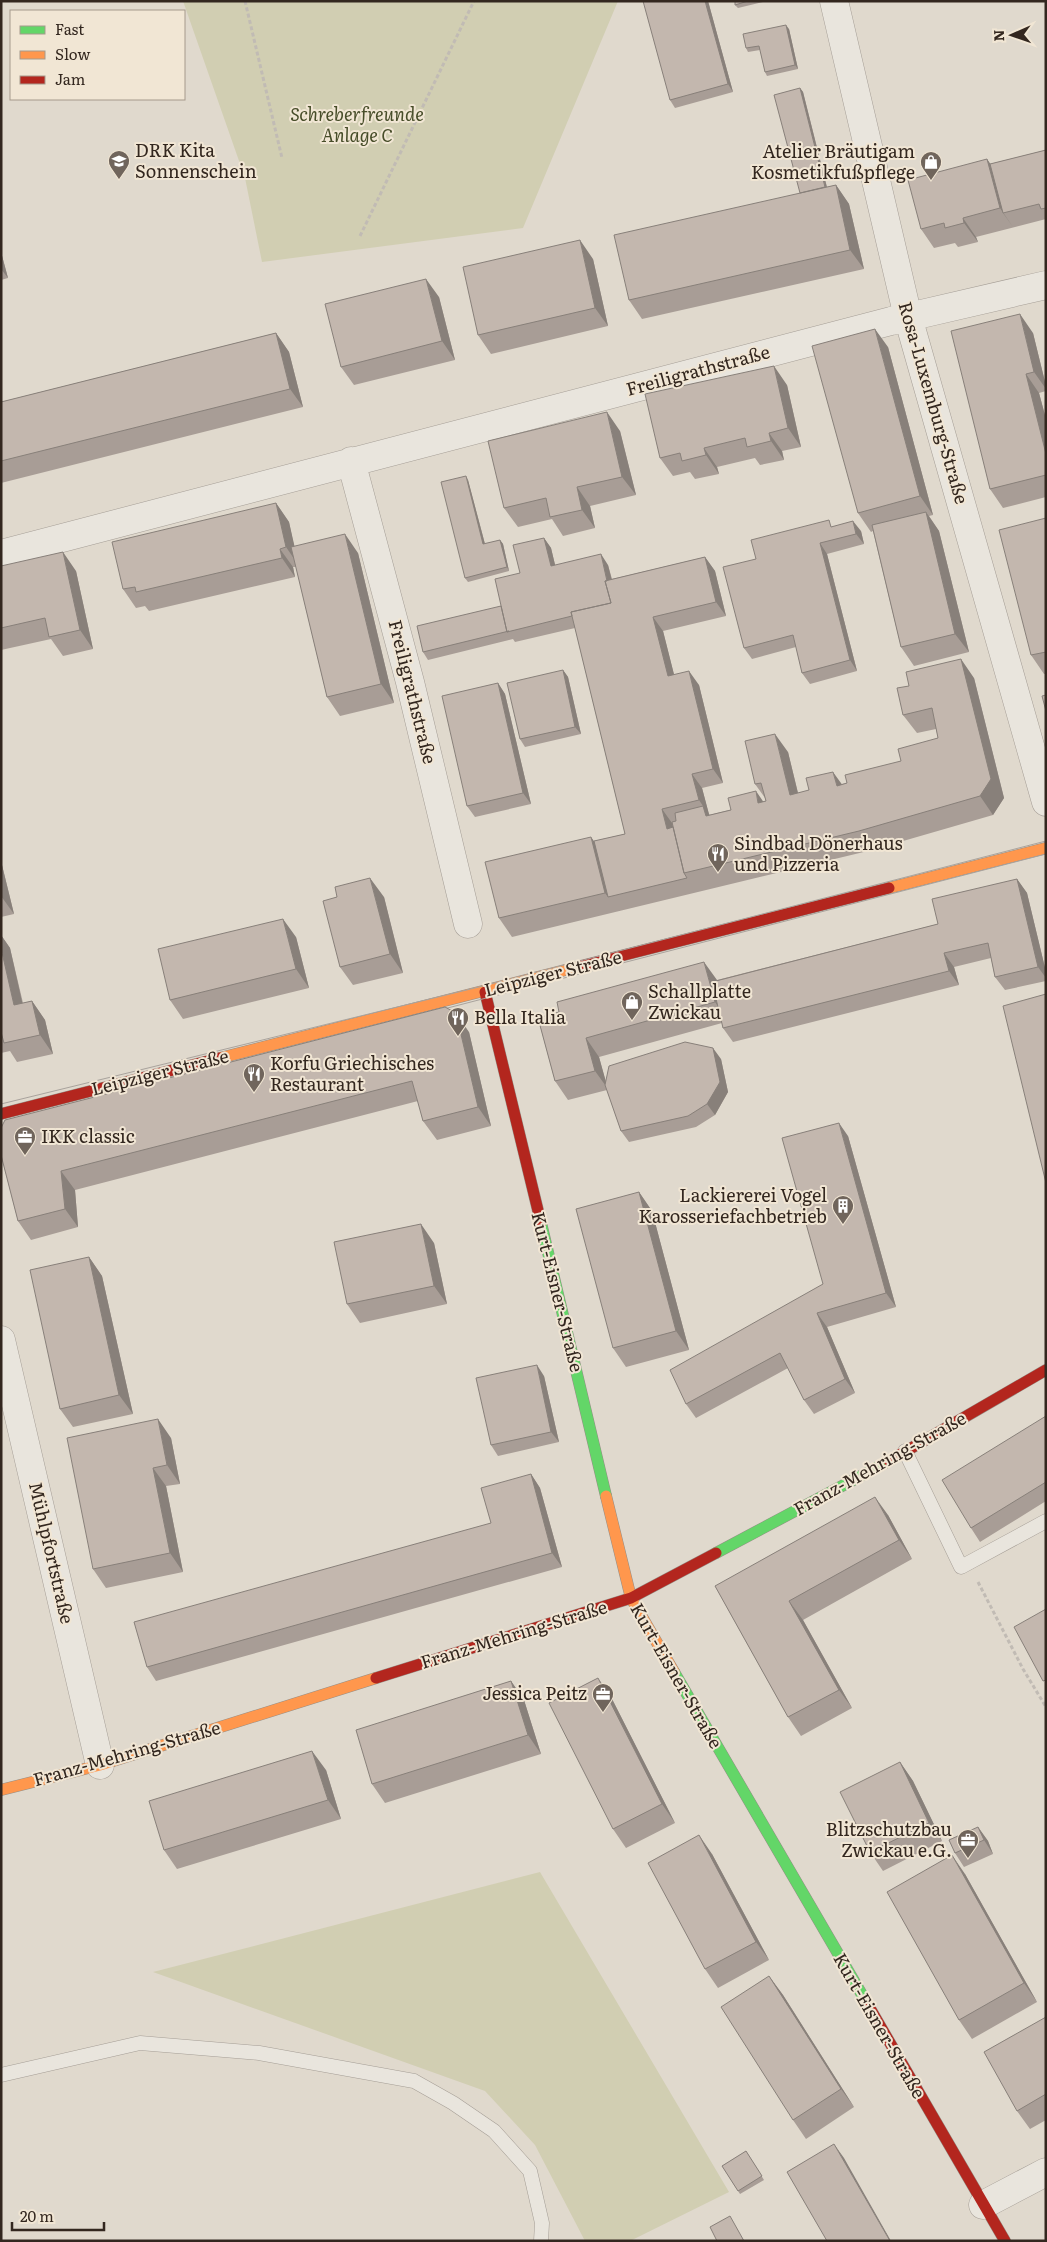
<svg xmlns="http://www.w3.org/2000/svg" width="1047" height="2242" font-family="Literata,serif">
	<rect width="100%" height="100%" fill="#e0d9cd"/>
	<!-- green -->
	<path fill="#d1ceb2" d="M183 1H618L523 228 262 262 245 178Z
		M540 1872 729 2192 630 2241H585L535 2145 485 2091 153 1972Z"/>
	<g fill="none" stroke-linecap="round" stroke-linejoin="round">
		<!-- lane casing -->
		<g stroke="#a59e96" stroke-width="15">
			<path id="lane" d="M905 1451 961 1567 1046 1521
				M1 2075 140 2043 259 2053 414 2081 453 2103 494 2131 530 2171 542 2223 541 2241"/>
		</g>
		<!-- street casing -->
		<g stroke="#a59e96" stroke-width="29">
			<path id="street" d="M834 1 908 317 1046 802
				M351 461 410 682 468 924
				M1 554 891 321 1046 285
				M1 1340 100 1765
				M983 2205 1046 2172"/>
		</g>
		<!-- fast casing -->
		<g stroke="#958e86" stroke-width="12">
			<path id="fast" d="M541 1223 606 1496
				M716 1553 889 1461
				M674 1672 868 2005"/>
		</g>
		<!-- slow casing -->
		<g stroke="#958e86" stroke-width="12">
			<path id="slow" d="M889 888 1046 848
				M220 1058 581 966
				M606 1496 631 1598 674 1672
				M1 1790 100 1765 376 1678"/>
		</g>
		<!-- jam casing -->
		<g stroke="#958e86" stroke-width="12">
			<path id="jam" d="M581 966 889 888
				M485 992 541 1223
				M1 1114 220 1058
				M889 1461 1046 1370
				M376 1678 631 1598 716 1553
				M868 2005 1005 2241"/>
		</g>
		<!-- path -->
		<path stroke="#c1bbb4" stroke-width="3" stroke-dasharray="4 2.5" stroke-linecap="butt" d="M245 1 282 158
			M360 236 474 1
			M978 1582 1023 1669 1046 1707"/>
		<!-- lane -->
		<use href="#lane" stroke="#e9e5dd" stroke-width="14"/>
		<!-- street -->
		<use href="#street" stroke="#e9e5dd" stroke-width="28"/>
		<!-- fast -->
		<use href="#fast" stroke="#63d668" stroke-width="11"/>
		<!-- slow -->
		<use href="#slow" stroke="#ff974d" stroke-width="11"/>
		<!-- jam -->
		<use href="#jam" stroke="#b3261e" stroke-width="11"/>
		<!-- tram -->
		<path stroke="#a9a39d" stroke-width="1" d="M432 1012 1046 854
			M1 1104 483 986 1046 841"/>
	</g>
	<!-- wall -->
	<path fill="#a89d96" d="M708 1 733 92 675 108 670 100Z
		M735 1H767L738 8 735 5Z
		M789 29 798 69 767 76 765 72 760 50 748 52 746 48Z
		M800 88 803 92 827 187 836 185 849 204 864 269 642 319 629 300 800 193Z
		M1046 150V219L976 237 978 242 958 247 955 243 934 248 921 229 987 159 990 164Z
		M1 252 8 278 1 280Z
		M593 259 608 326 491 354 478 335Z
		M439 297 455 360 354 385 341 367Z
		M276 333 289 352 303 407 1 483V402Z
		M1033 333 1046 386V391L1039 393 1046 419V497L1003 508 990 489Z
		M888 347 933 515 929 516 939 531 969 652 914 666 901 647 873 531 871 532 858 513Z
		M787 385 801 447 782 451 784 460 760 465 755 458 717 467 719 474 695 479 690 472 673 476 660 458Z
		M620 431 636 495 590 506 595 528 563 536 552 519 518 527 504 508Z
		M468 480 485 544 500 540 503 544 509 571 468 582 465 578Z
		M276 503 289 522 294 546 358 553 394 703 340 716 327 697 296 567H293L295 577 149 611 145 606 136 608 123 589Z
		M1046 518V674H1044L1031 655Z
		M861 531 864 544 827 554 857 671 810 684 802 673 796 647 752 659 744 648 756 559Z
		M544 538 551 548 555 565H608L612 579 705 557 715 571 726 616 663 631 674 675 699 685 723 783 702 788 709 815 766 801 765 798 755 784 788 752 798 793 847 783 901 761 938 738 936 729 917 733 903 715 974 678 1004 798 993 815 872 850 512 937 499 918 594 841 625 834 575 628 515 642 513 639 428 660 423 652 501 606 520 573Z
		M1 566 76 571 93 649 63 656 51 639 1 650Z
		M563 670 568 677 581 734 525 747 520 739Z
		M498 683 505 694 531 804 475 817 467 806Z
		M1 861 14 914 1 917Z
		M1017 879 1027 893 1046 972V981L1005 990 995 977 991 958 954 967 959 985 733 1042 723 1028 722 1023 599 1057 606 1083 721 1059 728 1092 715 1115 696 1127 629 1142 621 1131 607 1090 568 1100 555 1081 538 1018 717 980 938 924Z
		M384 897 403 973 353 985 340 967Z
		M1 935 10 948 23 1003 32 1001 45 1020 53 1054 17 1062 10 1051 1 1053Z
		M296 937 309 988 183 1019 170 1000Z
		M469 1032 491 1126 437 1140 423 1121 418 1101 75 1190 78 1227 31 1240 18 1221 1 1155Z
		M848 1136 896 1307 827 1327 855 1393 814 1414 804 1400 788 1368 696 1418 686 1404 823 1284Z
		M639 1192 652 1211 689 1350 626 1367 613 1348Z
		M434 1243 447 1304 360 1323 347 1304Z
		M89 1257 102 1276 133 1414 73 1427 60 1409Z
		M544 1376 559 1442 498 1456 491 1445Z
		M1046 1416V1501L980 1542 971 1528Z
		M171 1438 180 1484 166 1486 183 1572 106 1588 93 1569Z
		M531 1474 540 1488 562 1567 156 1681 147 1667 491 1523Z
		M888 1515 912 1559 803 1620 852 1708 801 1736 788 1717 715 1586Z
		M511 1681 524 1700 541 1754 385 1803 372 1784Z
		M611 1697 675 1823 626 1848 613 1829Z
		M900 1762 913 1781 942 1841 883 1871 870 1852Z
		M326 1770 341 1819 177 1869 164 1850Z
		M978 1827 988 1841 993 1854 964 1867 955 1853Z
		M712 1854 769 1960 718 1988 705 1969Z
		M965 1874 1037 2002 972 2039 959 2020Z
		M769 1976 783 1995 854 2107 806 2139 793 2120Z
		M1046 2017V2120L1030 2129 1017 2111Z
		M746 2151 764 2180 740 2194 722 2166Z"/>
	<!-- shaded-wall -->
	<path fill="#88807a" d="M705 1H708L733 92 728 84Z
		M786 25 789 29 798 69 795 65Z
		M800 88 803 92 828 192 826 189Z
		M987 159 1000 178 1003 213 1013 227 1000 208Z
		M836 185 849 204 864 269 850 250Z
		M963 218 976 237 978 242 964 223Z
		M580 240 593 259 608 326 595 308Z
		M1 252 8 278 1 269Z
		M426 279 439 297 455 360 442 341Z
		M1020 314 1033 333 1046 386V389L1034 372Z
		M875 329 888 347 933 515 920 496Z
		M276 333 289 352 303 407 290 389Z
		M774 366 787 385 801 447 788 428Z
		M1026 374 1039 393 1046 419V454Z
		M607 412 620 431 636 495 622 477Z
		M769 433 782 451 784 460 771 441Z
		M704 448 717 467 719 474 706 455Z
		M466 476 468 480 486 548 483 544Z
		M577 487 590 506 595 528 582 510Z
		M276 503 289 522 299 566 286 547Z
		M926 512 939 531 969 652 955 634Z
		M853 521 861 531 864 544 856 534Z
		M345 534 358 553 394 703 381 684Z
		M544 538 551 548 558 577 551 566Z
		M500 540 503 544 509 571 507 567Z
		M820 543 827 554 857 671 850 660Z
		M280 549 293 567 295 577 282 558Z
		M63 552 76 571 93 649 80 630Z
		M601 554 608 565 621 617 613 606Z
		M705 557 715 571 726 616 716 602Z
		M653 617 663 631 678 690 668 676Z
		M961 659 974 678 1004 798 993 815 980 796Z
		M563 670 568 677 581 734 575 727Z
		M689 671 699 685 723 783 713 769Z
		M498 683 505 694 531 804 523 793Z
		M775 734 788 752 803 814 790 795Z
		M833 772 846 790 837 786Z
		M692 774 702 788 709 814 716 825 706 816 703 806 699 800Z
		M756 791 769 810 758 803Z
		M662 809 672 823 677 843 667 829Z
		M591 837 604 855 608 897 605 893Z
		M1 861 14 914 1 896Z
		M370 878 384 897 403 973 390 954Z
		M1017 879 1027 893 1046 972V978L1038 967Z
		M283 919 296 937 309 988 296 969Z
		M1 935 10 948 27 1024 14 1005 1 948Z
		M944 953 954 967 959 985 949 971Z
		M704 962 717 980 728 1021 715 1002Z
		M32 1001 45 1020 53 1054 40 1035Z
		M456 1013 469 1032 491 1126 478 1107Z
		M586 1038 599 1057 608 1089 595 1071Z
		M713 1048 721 1059 728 1092 715 1115 707 1104Z
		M839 1123 848 1136 896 1307 886 1293Z
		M61 1171 75 1190 78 1227 65 1209Z
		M639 1192 652 1211 689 1350 676 1331Z
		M421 1224 434 1243 447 1304 434 1286Z
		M89 1257 102 1276 133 1414 119 1395Z
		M817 1313 827 1327 855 1393 845 1379Z
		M537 1365 544 1376 559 1442 551 1432Z
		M158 1419 171 1438 180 1484 167 1465Z
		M153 1468 166 1486 183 1572 170 1553Z
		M531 1474 540 1488 562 1567 552 1553Z
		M875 1497 888 1515 912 1559 899 1540Z
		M789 1601 803 1620 852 1708 839 1690Z
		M598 1678 611 1697 675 1823 662 1804Z
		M511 1681 524 1700 541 1754 528 1735Z
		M312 1751 326 1770 341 1819 328 1800Z
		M900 1762 913 1781 942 1841 929 1823Z
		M978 1827 988 1841 993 1854 984 1840Z
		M699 1835 712 1854 769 1960 756 1942Z
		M952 1855 965 1874 1037 2002 1024 1983Z
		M769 1976 783 1995 854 2107 841 2089Z
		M834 2144 844 2158 891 2241H890Z"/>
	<!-- building -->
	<path fill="#c3b7ae" stroke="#88807a" d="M643 1H705L728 84 670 100Z
		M735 1H748L735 5Z
		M786 25 795 65 765 72 759 46 746 48 743 34Z
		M800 88 825 187 800 193 774 95Z
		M1046 150V208L1041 209 1039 204 1003 213 990 164Z
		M987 159 1000 208 963 218 964 223 945 228 944 223 921 229 908 180Z
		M836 185 850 250 629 300 614 235Z
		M580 240 595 308 478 335 463 267Z
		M426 279 442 341 341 367 325 304Z
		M1020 314 1034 372 1026 374 1046 454V475L990 489 951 331Z
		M875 329 920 496 858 513 812 346Z
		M276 333 290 389 1 461V402Z
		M774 366 788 428 769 433 771 441 747 447 745 438 704 448 706 455 682 461 680 453 660 458 645 394Z
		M607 412 622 477 577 487 582 510 550 517 546 498 504 508 488 441Z
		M466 476 483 544 500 540 507 567 465 578 441 482Z
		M276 503 286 547 280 549 282 558 136 592 135 587 123 589 112 542Z
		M926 512 955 634 901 647 872 525Z
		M1046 518V652L1031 655 999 530Z
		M829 520 831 527 853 521 856 534 820 543 850 660 802 673 793 635 744 648 723 567 756 559 751 540Z
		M345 534 381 684 327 697 291 547Z
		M544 538 551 566 601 554 607 581H605L611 603 571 612 572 616 507 632 495 579 520 573 513 545Z
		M63 552 80 630 49 637 45 618 1 628V566Z
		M705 557 716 602 653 617 668 676 689 671 713 769 692 774 699 800 662 809 667 829 673 827 684 873 687 878 608 897 594 841 625 834 571 612 611 603 605 581Z
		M501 606 507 632 509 631 423 652 417 626Z
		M961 659 991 779 980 796 859 831 684 873 672 822 676 821 675 813 703 806 706 816 731 810 728 798 756 791 758 803 766 801 761 783 755 784 745 741 775 734 790 795 809 790 806 778 833 772 837 786 847 783 845 775 901 761 898 749 938 738 932 708 903 715 897 688 909 686 906 672Z
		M563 670 575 727 520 739 507 683Z
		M498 683 523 793 467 806 442 696Z
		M1046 695V711L1042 696Z
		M591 837 605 893 499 918 485 862Z
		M370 878 390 954 340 967 323 901 337 897 335 887Z
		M1017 879 1038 967 995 977 988 943 944 953 949 971 723 1028 712 982 938 924 932 899Z
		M283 919 296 969 170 1000 158 949Z
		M1 948 14 1005 32 1001 40 1035 4 1043 1 1032Z
		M704 962 715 1002 586 1038 595 1071 555 1081 538 1018 559 1012 557 1002Z
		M1046 994V1183L1003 1006Z
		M445 1007 456 1013 478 1107 423 1121 412 1081 61 1171 65 1209 18 1221 1 1155V1128L5 1120Z
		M685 1042 713 1048 720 1082 707 1104 688 1116 621 1131 605 1085 609 1066Z
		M839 1123 886 1293 817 1313 845 1379 804 1400 780 1353 686 1404 670 1370 823 1284 782 1138Z
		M639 1192 676 1331 613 1348 576 1209Z
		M421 1224 434 1286 347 1304 334 1242Z
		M89 1257 119 1395 60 1409 30 1270Z
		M537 1365 551 1432 491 1445 476 1378Z
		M1046 1416V1482L971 1528 942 1480Z
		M158 1419 167 1465 153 1468 170 1553 93 1569 67 1438Z
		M531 1474 552 1553 147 1667 134 1622 491 1523 481 1488Z
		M875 1497 899 1540 789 1601 839 1690 788 1717 715 1586Z
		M1046 1609V1680L1043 1681 1014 1627Z
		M598 1678 662 1804 613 1829 549 1703Z
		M511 1681 528 1735 372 1784 356 1730Z
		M312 1751 328 1800 164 1850 149 1801Z
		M900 1762 929 1823 870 1852 840 1792Z
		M978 1827 984 1840 955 1853 949 1840Z
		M699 1835 756 1942 705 1969 648 1863Z
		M952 1855 1024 1983 959 2020 887 1892Z
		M769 1976 841 2089 793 2120 721 2007Z
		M1046 2017V2094L1017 2111 984 2052Z
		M834 2144 890 2241H827L787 2172Z
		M746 2151 762 2176 738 2191 722 2166Z
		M730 2216 744 2241H717L710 2227Z"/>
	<!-- icons -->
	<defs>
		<g id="school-pin" transform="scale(1.125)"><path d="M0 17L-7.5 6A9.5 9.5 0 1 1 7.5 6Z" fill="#70655c" stroke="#f1e6d4"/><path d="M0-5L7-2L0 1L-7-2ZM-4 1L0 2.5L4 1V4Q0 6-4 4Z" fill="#fff"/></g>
		<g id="shop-pin" transform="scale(1.125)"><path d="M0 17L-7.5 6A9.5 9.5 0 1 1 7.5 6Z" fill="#70655c" stroke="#f1e6d4"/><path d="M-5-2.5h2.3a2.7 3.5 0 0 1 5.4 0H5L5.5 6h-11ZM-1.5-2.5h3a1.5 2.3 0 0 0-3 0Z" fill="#fff"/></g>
		<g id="restaurant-pin" transform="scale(1.125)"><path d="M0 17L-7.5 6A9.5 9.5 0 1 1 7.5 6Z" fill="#70655c" stroke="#f1e6d4"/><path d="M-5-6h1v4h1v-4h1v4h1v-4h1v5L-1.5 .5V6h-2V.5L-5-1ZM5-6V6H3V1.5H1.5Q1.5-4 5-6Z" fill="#fff"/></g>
		<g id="office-pin" transform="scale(1.125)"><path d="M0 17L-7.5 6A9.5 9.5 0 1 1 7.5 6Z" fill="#70655c" stroke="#f1e6d4"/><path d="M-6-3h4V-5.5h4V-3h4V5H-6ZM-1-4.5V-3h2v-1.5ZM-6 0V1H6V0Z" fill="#fff"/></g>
		<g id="building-pin" transform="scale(1.125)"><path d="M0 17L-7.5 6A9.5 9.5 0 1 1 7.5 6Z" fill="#70655c" stroke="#f1e6d4"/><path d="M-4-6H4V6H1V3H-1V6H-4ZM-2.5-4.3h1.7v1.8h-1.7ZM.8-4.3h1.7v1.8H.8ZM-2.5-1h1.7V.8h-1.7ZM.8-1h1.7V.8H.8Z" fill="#fff"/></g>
	</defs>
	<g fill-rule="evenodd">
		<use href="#school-pin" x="119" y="161"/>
		<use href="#shop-pin" x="931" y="162"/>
		<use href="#restaurant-pin" x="718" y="854"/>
		<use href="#shop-pin" x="632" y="1002"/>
		<use href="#restaurant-pin" x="458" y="1018"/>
		<use href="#restaurant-pin" x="254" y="1074"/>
		<use href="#office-pin" x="25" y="1137"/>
		<use href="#building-pin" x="843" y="1206"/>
		<use href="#office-pin" x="603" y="1694"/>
		<use href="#office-pin" x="968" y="1840"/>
	</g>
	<g text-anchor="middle" stroke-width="4" stroke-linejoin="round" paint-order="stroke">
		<!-- park labels -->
		<g font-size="18" font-style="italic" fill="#474d29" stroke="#f1e6d4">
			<text x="357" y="121">Schreberfreunde<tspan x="357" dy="21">Anlage C</tspan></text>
		</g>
		<!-- poi labels -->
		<g font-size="18" fill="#33271f" stroke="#f1e6d4" text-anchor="start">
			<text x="135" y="157">DRK Kita<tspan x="135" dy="21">Sonnenschein</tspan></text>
			<text x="915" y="158" text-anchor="end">Atelier Bräutigam<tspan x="915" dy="21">Kosmetikfußpflege</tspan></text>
			<text x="734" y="850">Sindbad Dönerhaus<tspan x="734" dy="21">und Pizzeria</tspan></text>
			<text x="648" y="998">Schallplatte<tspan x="648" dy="21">Zwickau</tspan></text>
			<text x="474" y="1024">Bella Italia</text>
			<text x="270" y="1070">Korfu Griechisches<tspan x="270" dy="21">Restaurant</tspan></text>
			<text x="41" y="1143">IKK classic</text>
			<text x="827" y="1202" text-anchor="end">Lackiererei Vogel<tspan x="827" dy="21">Karosseriefachbetrieb</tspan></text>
			<text x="587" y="1700" text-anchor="end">Jessica Peitz</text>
			<text x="952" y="1836" text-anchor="end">Blitzschutzbau<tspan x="952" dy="21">Zwickau e.G.</tspan></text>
		</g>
		<!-- street labels -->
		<g font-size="18" fill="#33271f" stroke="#f1e6d4">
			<text transform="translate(698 371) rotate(-15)" y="6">Freiligrathstraße</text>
			<text transform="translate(933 403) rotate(74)" y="6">Rosa-Luxemburg-Straße</text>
			<text transform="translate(412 692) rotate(76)" y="6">Freiligrathstraße</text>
			<text transform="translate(553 974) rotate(-14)" y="6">Leipziger Straße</text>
			<text transform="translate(160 1073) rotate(-14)" y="6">Leipziger Straße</text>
			<text transform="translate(557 1292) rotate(76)" y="6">Kurt-Eisner-Straße</text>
			<text transform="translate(880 1464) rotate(-29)" y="6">Franz-Mehring-Straße</text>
			<text transform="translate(51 1553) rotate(77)" y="6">Mühlpfortstraße</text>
			<text transform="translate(514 1635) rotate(-17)" y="6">Franz-Mehring-Straße</text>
			<text transform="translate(676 1676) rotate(60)" y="6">Kurt-Eisner-Straße</text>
			<text transform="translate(127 1754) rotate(-16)" y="6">Franz-Mehring-Straße</text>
			<text transform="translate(879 2026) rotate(60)" y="6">Kurt-Eisner-Straße</text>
		</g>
	</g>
	<!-- border -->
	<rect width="1047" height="2242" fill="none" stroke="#33271f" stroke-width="5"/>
	<!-- legend -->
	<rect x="10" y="10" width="175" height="90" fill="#f1e6d4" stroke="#a59a8c"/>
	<rect x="20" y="26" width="25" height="8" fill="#63d668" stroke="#a59a8c"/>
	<text x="55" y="35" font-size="15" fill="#33271f">Fast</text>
	<rect x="20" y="51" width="25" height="8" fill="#ff974d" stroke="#a59a8c"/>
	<text x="55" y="60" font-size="15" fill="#33271f">Slow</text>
	<rect x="20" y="76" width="25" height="8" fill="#b3261e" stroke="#a59a8c"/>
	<text x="55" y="85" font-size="15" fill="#33271f">Jam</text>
	<!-- north arrow -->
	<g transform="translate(1012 35) rotate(268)" stroke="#f1e6d4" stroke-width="4" paint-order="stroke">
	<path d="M0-4L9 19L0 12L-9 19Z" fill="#33271f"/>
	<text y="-8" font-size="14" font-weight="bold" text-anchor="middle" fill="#33271f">N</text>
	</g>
	<!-- scale -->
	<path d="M12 2222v8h92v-8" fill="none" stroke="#33271f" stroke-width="2.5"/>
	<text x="20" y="2222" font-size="15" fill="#33271f" stroke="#f1e6d4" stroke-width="4" paint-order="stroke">20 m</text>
</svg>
